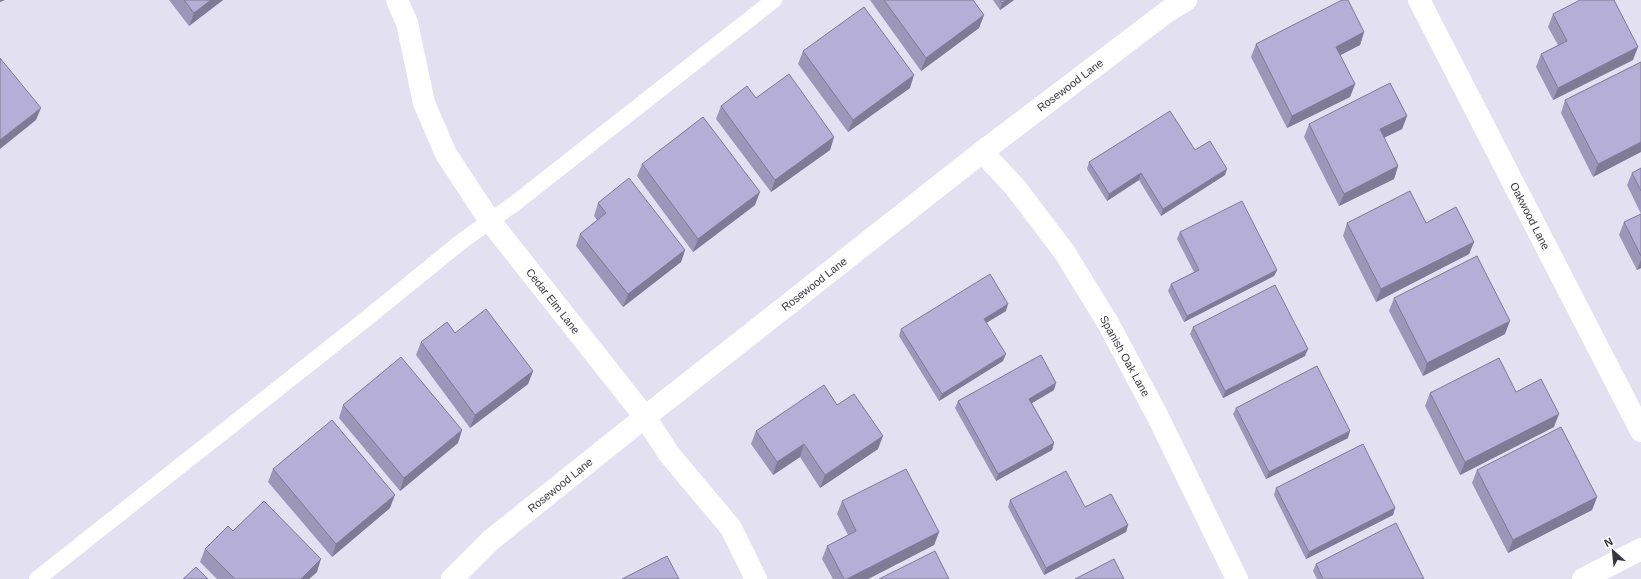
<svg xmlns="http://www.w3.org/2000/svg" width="1641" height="579" font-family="Helvetica,sans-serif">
	<rect width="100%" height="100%" fill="#e3e0f2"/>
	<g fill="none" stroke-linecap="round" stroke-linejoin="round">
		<!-- service -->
		<path stroke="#fff" stroke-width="16" d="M37 579 366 319 462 241 514 204 774 0"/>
		<!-- minor -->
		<path stroke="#fff" stroke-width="22" d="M397 0 407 23 424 103 446 154 490 221 645 417 669 454 731 528 756 579
			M1419 0 1641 431
			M982 152 1015 187 1065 253 1108 323 1158 417 1237 579
			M1583 579 1641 549"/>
		<!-- tertiary -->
		<path stroke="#fff" stroke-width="22" d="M452 579 491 540 645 417 982 152 1168 11 1186 0"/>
	</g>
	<!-- wall -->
	<path fill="#9c96b8" d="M169 0H223L189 26Z
		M870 0H973L984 15 979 28 921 71Z
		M993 0H1014L1000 10Z
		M1553 14 1633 60 1553 100 1536 67 1541 54 1558 45 1548 27Z
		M1364 32 1360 45 1340 55 1355 84 1350 97 1287 128 1251 57 1256 44Z
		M803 51 910 88 848 132 798 64Z
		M1641 62 1593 177 1561 113 1565 100Z
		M756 98 834 137 830 150 771 192 716 119 721 106Z
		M1407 116 1402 129 1384 138 1398 166 1394 179 1339 206 1304 137 1309 124Z
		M1195 150 1225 175 1161 216 1139 180 1107 201 1087 169 1089 162Z
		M642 164 755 205 693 252 637 176Z
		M1641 168V214L1627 185 1632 173Z
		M598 203 685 250 681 262 623 307 576 246 580 234 597 220 594 216Z
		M1641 214V268L1637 270 1619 235 1624 222Z
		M1347 223H1426L1474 242 1469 254 1376 302 1343 236Z
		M1180 232 1277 270 1274 276 1184 322 1168 291 1171 284 1194 272 1177 239Z
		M1394 298 1505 334 1423 376 1389 311Z
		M1006 311 986 323 1003 361 939 401 899 336 901 329Z
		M1193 327 1305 356 1223 398 1190 334Z
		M455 333 533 371 528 384 470 428 416 355 421 342Z
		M1054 390 1032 403 1054 443 1052 450 996 481 955 408 958 401Z
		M1430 393 1554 427 1460 475 1425 406Z
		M343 405 458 443 400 491 339 418Z
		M837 405 878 449 820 488 800 457 773 475 751 444 756 431Z
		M1236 408 1348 438 1266 479 1233 414Z
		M273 469 390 508 332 557 268 482Z
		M1477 470 1597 497 1592 510 1508 553 1472 483Z
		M1276 488 1395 508 1393 515 1306 559 1274 495Z
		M1010 500 1085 507 1128 525 1126 532 1044 575 1008 507Z
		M842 501 939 532 934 545 868 579H833L822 559 827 546 848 535 837 514Z
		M205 549 317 572 309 579H217L200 562Z
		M1316 564 1424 579H1317L1313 571Z"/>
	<!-- shaded-wall -->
	<path fill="#7f7a96" d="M0 0H5L0 2Z
		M211 0H223L189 26 194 13Z
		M1006 0H1014L1000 10 1002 3Z
		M984 15 979 28 921 71 926 58Z
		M1364 32 1360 45 1331 60 1336 47Z
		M1638 47 1633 60 1553 100 1558 88Z
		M914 75 910 88 848 132 853 120Z
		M1355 84 1350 97 1287 128 1292 116Z
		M41 108 36 120 0 149V140Z
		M1407 116 1402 129 1375 142 1380 129Z
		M834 137 830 150 771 192 775 180Z
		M1641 142V152L1593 177 1598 164Z
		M1398 166 1394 179 1339 206 1344 194Z
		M1227 169 1225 175 1161 216 1163 209Z
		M1141 173 1139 180 1107 201 1109 194Z
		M760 192 755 205 693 252 698 239Z
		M1474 242 1469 254 1376 302 1381 289Z
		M685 250 681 262 623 307 628 294Z
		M1641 260V268L1637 270Z
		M1277 270 1274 276 1184 322 1187 316Z
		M1008 304 1006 311 981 326 984 319Z
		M1510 321 1505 334 1423 376 1427 363Z
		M1308 349 1305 356 1223 398 1225 391Z
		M1006 354 1003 361 939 401 942 394Z
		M533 371 528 384 470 428 475 415Z
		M1056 383 1054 390 1027 406 1029 399Z
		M1559 414 1554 427 1460 475 1465 462Z
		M462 430 458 443 400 491 404 478Z
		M1350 431 1348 438 1266 479 1269 472Z
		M883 436 878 449 820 488 825 475Z
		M1054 443 1052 450 996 481 998 474Z
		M804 444 800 457 773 475 777 462Z
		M395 495 390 508 332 557 336 544Z
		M1597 497 1592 510 1508 553 1513 540Z
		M1395 508 1393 515 1306 559 1309 552Z
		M1128 525 1126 532 1044 575 1046 568Z
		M939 532 934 545 868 579H847Z
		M321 559 317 572 309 579H301Z"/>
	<!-- building -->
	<path fill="#b5aed6" stroke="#7f7a96" d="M184 0H211L194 13Z
		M884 0H973L984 15 926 58Z
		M1000 0H1006L1002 3Z
		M1342 0H1348L1364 32 1336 47 1355 84 1292 116 1256 44Z
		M1580 0H1614L1638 47 1558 88 1541 54 1567 41 1553 14Z
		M864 7 914 75 853 120 803 51Z
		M0 58 41 108 0 140Z
		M1641 62V142L1598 164 1565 100Z
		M789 74 834 137 775 180 721 106 747 86 756 98Z
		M1390 83 1407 116 1380 129 1398 166 1344 194 1309 124Z
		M1170 111 1195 150 1210 141 1227 169 1163 209 1141 173 1109 194 1089 162Z
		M703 117 760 192 698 239 642 164Z
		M1641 168V191L1632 173Z
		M629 178 685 250 628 294 580 234 606 213 598 203Z
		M1410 191 1426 223 1456 207 1474 242 1381 289 1347 223Z
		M1242 201 1277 270 1187 316 1171 284 1199 270 1180 232Z
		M1641 214V256L1624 222Z
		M1477 256 1510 321 1427 363 1394 298Z
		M990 274 1008 304 984 319 1006 354 942 394 901 329Z
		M1275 285 1308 349 1225 391 1193 327Z
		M486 309 533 371 475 415 421 342 447 322 455 333Z
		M1041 355 1056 383 1029 399 1054 443 998 474 958 401Z
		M401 357 462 430 404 478 343 405Z
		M1499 358 1516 392 1541 379 1559 414 1465 462 1430 393Z
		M1317 366 1350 431 1269 472 1236 408Z
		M824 385 837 405 854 394 883 436 825 475 804 444 777 462 756 431Z
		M332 420 395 495 336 544 273 469Z
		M1561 427 1597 497 1513 540 1477 470Z
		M1363 444 1395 508 1309 552 1276 488Z
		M906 469 939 532 847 579H844L827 546 856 531 842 501Z
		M1066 471 1085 507 1111 494 1128 525 1046 568 1010 500Z
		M264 501 321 559 301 579H235L205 549 228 526 233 531Z
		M1396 523 1424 579H1323L1316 564Z
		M935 551 949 579H879Z
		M667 556 679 579H622Z
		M1114 559 1124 579H1075Z
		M196 567 208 579H183Z"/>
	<g text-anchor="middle" stroke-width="3" stroke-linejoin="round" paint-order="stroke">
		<!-- street labels -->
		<g font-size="11" fill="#38363d" stroke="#fff">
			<text transform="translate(1070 85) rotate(-37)" y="4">Rosewood Lane</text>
			<text transform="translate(1530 216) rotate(63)" y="4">Oakwood Lane</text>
			<text transform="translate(814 284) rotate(-38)" y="4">Rosewood Lane</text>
			<text transform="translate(553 301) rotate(52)" y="4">Cedar Elm Lane</text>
			<text transform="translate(1125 356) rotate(61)" y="4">Spanish Oak Lane</text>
			<text transform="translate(560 485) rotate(-39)" y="4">Rosewood Lane</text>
		</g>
	</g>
	<!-- north arrow -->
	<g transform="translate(1613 551) rotate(333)" stroke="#ffffff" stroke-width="3" paint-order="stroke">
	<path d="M0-3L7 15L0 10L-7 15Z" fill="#38363d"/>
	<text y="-6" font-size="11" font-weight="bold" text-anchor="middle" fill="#38363d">N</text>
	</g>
</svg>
